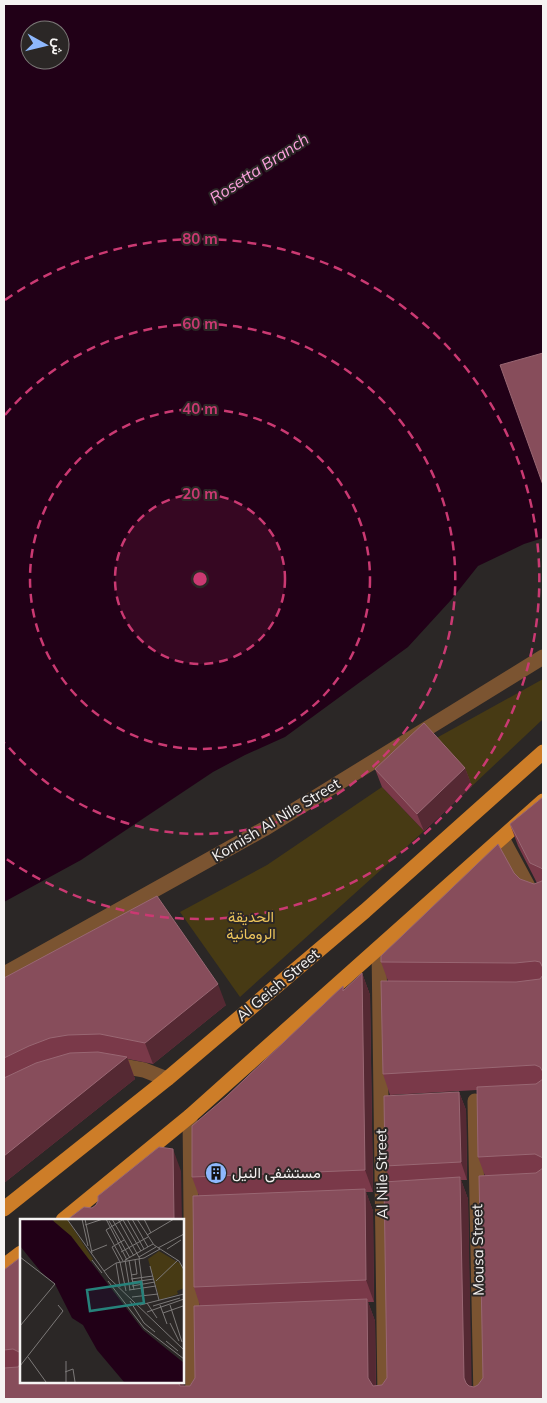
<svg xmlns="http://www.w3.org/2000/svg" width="547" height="1403" font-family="Mulish,Vazirmatn,sans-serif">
	<rect width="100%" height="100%" fill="#2b2726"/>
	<!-- green -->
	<path fill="#473a14" d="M543 679V719L472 786 431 741Z
		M382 787 424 831 240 997 180 912 267 865Z"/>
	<!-- water -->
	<path fill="#210017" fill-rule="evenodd" d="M4 4H543V538L524 544 478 566 451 600 408 647 285 737 245 755 213 772 81 860 4 902ZM30 30H60V60H30Z"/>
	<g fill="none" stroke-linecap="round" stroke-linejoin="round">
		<!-- minor -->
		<path stroke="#7b5431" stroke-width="15" d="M502 838 530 890 534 894 543 896
			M379 948 385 1399
			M4 974 264 829 543 657
			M111 1064 144 1070 167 1079
			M475 1101 481 1399
			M190 1116 193 1399"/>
		<!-- major -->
		<path stroke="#cd7d28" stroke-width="15" d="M4 1209 167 1079 365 911 543 752
			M63 1220 190 1116 543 801
			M4 1266 21 1253"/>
	</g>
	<!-- wall -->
	<path fill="#7a3949" d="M465 768 472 786 424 831 382 787 375 769Z
		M543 797V1399H4V1270L21 1257V1382H182V1293L183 1386H190L195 1378 200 1306 194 1287 199 1196 192 1177 226 1097 343 986 344 990 362 973 370 995 373 1192H366L373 1211 374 1302H368L375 1321 376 1386 382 1385 387 1378 390 1181 385 1166 459 1092 466 1110 467 1180H461L468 1199 471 1386 474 1387 478 1385 483 1378 485 1176 478 1157 477 1090 390 1095 383 1074 388 981 381 962 514 873 520 879 534 884 537 883 518 846 510 824Z
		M4 978 226 1005 153 1064 128 1059 135 1079 4 1183Z"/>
	<!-- shaded-wall -->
	<path fill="#552933" d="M465 768 472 786 424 831 417 814Z
		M362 973 370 995 373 1192 365 1170Z
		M218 984 226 1005 153 1064 145 1043Z
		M127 1057 135 1079 4 1183V1156Z
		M459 1092 466 1110 467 1180 461 1162Z
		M173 1149 181 1171 182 1220H174Z
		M460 1177 468 1199 472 1399 464 1378Z
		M365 1189 373 1211 374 1302 366 1280Z
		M182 1293 184 1399 177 1382H182Z
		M367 1299 375 1321 376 1399 368 1378Z"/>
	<!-- building -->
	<path fill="#874d5b" stroke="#996773" d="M543 353V485L500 365Z
		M424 723 465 768 417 814 375 769Z
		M543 797V870L541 868 530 863 510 824Z
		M498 844 514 873 520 879 534 884 542 881 543 879V968L540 962 535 961 515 963 381 962V956Z
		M157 896 218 984 145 1043 100 1034 68 1035 50 1038 29 1046 4 1058V978Z
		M362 973 365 1170 192 1177V1126L226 1097 343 986V991Z
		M543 975V1072L540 1067 535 1065 383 1074 381 981 516 982 540 979Z
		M98 1052 127 1057 4 1156V1078L36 1063 70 1053Z
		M543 1079V1160V1158L535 1154 478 1157 477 1087 536 1084Z
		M459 1092 461 1162 385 1166 384 1096Z
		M159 1147 173 1149 174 1220H67L84 1207 92 1208 96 1205 98 1201V1196Z
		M543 1168V1399H4V1368L18 1367 21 1363V1382H178L180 1386H190L195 1378 194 1306 367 1299 368 1378 373 1386 382 1385 387 1378 384 1182 460 1177 464 1378 466 1383 469 1386 474 1387 478 1385 483 1378 479 1176 536 1173Z
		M365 1189 366 1280 194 1287 193 1196Z
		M21 1257V1354V1353L13 1349 4 1350V1270Z"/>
	<!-- distance rings -->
	<circle cx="200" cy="579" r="85" fill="#ca3972" fill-opacity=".12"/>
	<g fill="none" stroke="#ca3972" stroke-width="2.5" stroke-dasharray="9 6">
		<circle cx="200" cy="579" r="85"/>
		<circle cx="200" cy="579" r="170"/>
		<path d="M5 415A255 255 0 1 1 5 743"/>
		<path d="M5 300A340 340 0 1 1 5 858"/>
	</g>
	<!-- icons -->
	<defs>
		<g id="building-disc" transform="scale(1.125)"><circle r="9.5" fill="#8eb8fd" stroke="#2b2726"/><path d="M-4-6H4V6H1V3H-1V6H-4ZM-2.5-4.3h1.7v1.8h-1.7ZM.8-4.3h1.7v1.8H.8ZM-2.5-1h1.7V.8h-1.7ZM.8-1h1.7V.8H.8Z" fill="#111"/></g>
	</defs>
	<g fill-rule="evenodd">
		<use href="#building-disc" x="216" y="1173"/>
	</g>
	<g text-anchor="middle" stroke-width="4" stroke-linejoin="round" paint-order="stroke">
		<!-- street labels -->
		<g font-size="15" fill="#f5f3f2" stroke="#2b2726">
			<text transform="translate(276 820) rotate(-31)" y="5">Kornish Al Nile Street</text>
			<text transform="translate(278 985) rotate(-40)" y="5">Al Geish Street</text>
			<text transform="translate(382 1174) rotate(-91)" y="5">Al Nile Street</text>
			<text transform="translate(478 1250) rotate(-91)" y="5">Mousa Street</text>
		</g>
		<!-- park labels -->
		<g font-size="15" fill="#ecc45b" stroke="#2b2726">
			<text x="251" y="922">الحديقة<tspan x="251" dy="17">الرومانية</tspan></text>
		</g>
		<!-- poi labels -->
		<g font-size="15" fill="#f5f3f2" stroke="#2b2726" text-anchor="start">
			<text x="232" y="1178">مستشفى النيل</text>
		</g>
		<!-- water labels -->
		<g font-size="16" font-style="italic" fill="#fda2de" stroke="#2b2726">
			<text transform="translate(259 168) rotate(-33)" y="6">Rosetta Branch</text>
		</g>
	</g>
	<!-- overview -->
	<g transform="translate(20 1219)">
		<rect width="164" height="164" fill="#2b2726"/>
		<path d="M34 0H47L73 40 70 43 51 17 33 4ZM139 32 161 45 164 55V69L157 72 158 75 140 81 128 40Z" fill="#473a14"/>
		<path d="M0 0H31L51 17 123 111 164 144V163H104L77 131 63 106 52 99 35 65 21 53 0 27Z" fill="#210017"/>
		<path fill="none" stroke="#7c7978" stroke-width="1" d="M47 0 89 59 164 131M62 0 68 27M65 0 72 34M86 0 107 41M92 0 114 37M98 0 120 40M107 0 124 30M112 0 128 28M117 0 134 26 159 42 164 51M124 0 131 14M103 1 121 32M89 2 110 39M65 6 83 0M127 16 154 0M104 21 92 28 100 43 106 72M138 29 164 15M147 30 161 21M72 32 87 26M101 33 128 18M0 38 35 65 0 107M119 38 136 28M119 40 124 77M72 41 82 54M109 41 114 71M103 42 86 11 104 0M96 44 100 68M130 47 139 81M84 52 96 44 124 39 140 30M111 56 117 55 115 41M111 60 133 57M88 62 124 109 164 140M136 62 158 41M112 63 134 60M112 67 135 63M109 71 136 67M110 71 105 41 133 25M112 78 138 75M110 82 124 104 135 113M127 84 137 99M120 86 164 75M140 86 147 105M150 86 162 123M133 87 160 79M127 93 164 80M143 94 163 87M150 104 159 122M146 122 158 132M8 138 26 163M46 142V163M0 147 43 92 38 86M45 153 53 150 55 163"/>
		<path fill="#26827b" fill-opacity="0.15" stroke="#26827b" stroke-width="2.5" d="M121 63 124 84 70 92 67 71Z"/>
		<rect width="164" height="164" fill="none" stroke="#f5f3f2" stroke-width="2.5"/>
	</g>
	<circle cx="200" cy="579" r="8" fill="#ca3972" stroke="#2b2726" stroke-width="2.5"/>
	<g font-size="15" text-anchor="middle" font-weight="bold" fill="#ca3972" stroke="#2b2726" stroke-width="4" stroke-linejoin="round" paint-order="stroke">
		<text x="200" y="244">80 m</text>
		<text x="200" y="329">60 m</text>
		<text x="200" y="414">40 m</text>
		<text x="200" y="499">20 m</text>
	</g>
	<!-- border -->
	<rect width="547" height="1403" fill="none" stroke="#f5f3f2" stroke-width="10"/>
	<!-- north arrow -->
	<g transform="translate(45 45) rotate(98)"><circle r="24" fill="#2b2726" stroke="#7c7978"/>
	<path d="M0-4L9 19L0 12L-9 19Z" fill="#8eb8fd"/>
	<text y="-8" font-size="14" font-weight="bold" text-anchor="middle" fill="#f5f3f2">ش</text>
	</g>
</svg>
